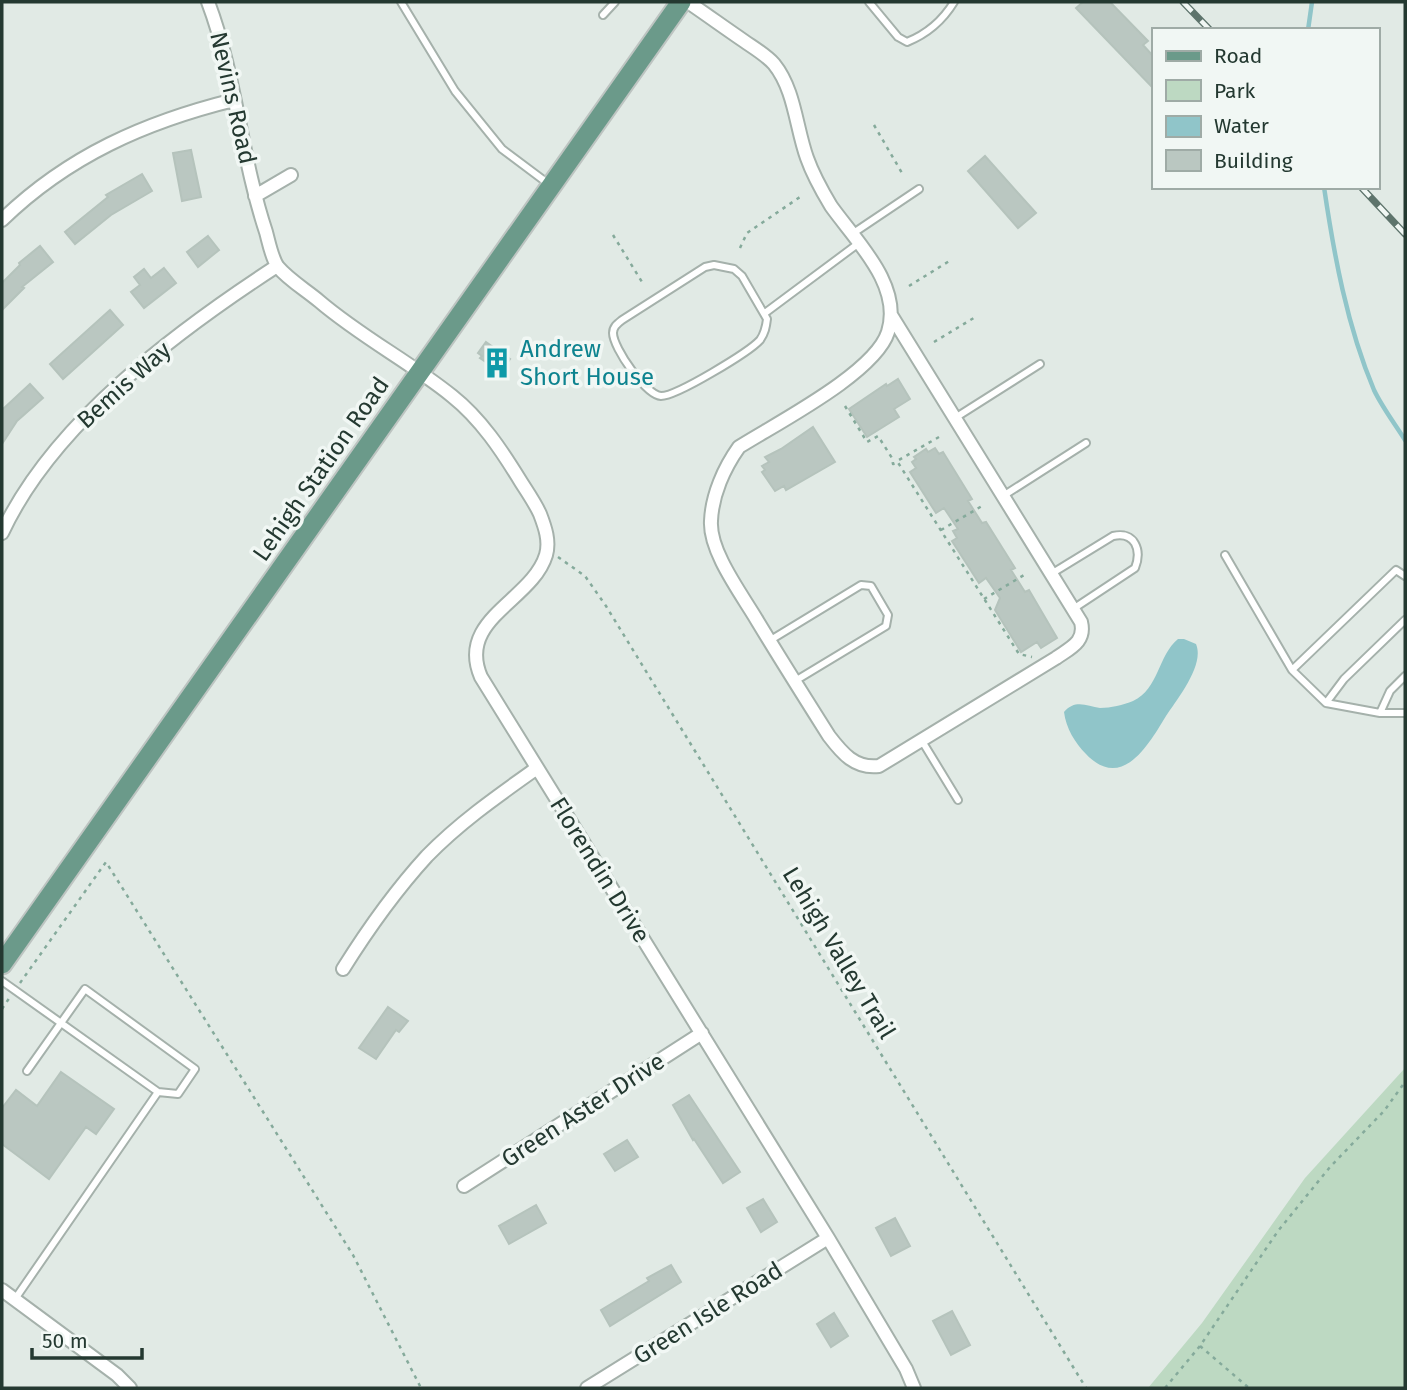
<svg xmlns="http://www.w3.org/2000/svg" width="1407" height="1390" font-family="'Fira Sans',sans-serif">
	<rect width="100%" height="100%" fill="#e1eae5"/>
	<!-- green -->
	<path fill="#bdd9c2" d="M1405 1068V1388H1148L1202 1323 1305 1178Z"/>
	<!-- water -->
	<path fill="#90c5c9" d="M1178 639H1184L1196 644C1205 665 1177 699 1166 716 1149 744 1122 792 1086 754 1075 743 1066 728 1064 712 1075 699 1087 706 1100 708 1111 708 1123 705 1133 701 1159 689 1158 655 1178 639Z"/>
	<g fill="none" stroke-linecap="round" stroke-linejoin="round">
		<!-- stream -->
		<path stroke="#90c5c9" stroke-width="4.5" d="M1308 30 1312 2
			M1324 187C1334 255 1347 326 1374 390 1382 407 1395 424 1405 440"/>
	</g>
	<!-- building -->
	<path fill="#bac7c1" stroke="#b5c3bc" stroke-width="2" d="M1083 2H1110L1148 41 1143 45 1153 56V88L1076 8Z
		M191 150 201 197 182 201 173 153Z
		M985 156 1036 213 1018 228 968 171Z
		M142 174 152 191 111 215 75 244 65 232 108 197 106 195Z
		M208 236 219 250 198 267 187 252Z
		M40 246 53 262 22 287 24 288 2 310V283L20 265 19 263Z
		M164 268 176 283 144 308 131 292 140 285 134 277 144 269 151 278Z
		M110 310 123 325 63 379 50 364Z
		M486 342 510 359 501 372 480 358 482 356 478 353Z
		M898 379 910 399 894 409 899 417 867 437 849 409 886 384 887 386Z
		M30 384 43 398 17 421 2 444V410Z
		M813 427 835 462 786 490 784 486 775 491 762 472 765 470 762 466 769 462 765 457 781 449Z
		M935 448 939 454 943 452 972 499 968 501 982 523 986 522 1015 568 1011 570 1025 592 1029 590 1057 638 1041 648 1037 642 1021 652 995 610 1000 598 986 578 979 583 952 541 957 538 953 531 958 529 944 508 936 513 910 472 916 468 912 462 916 459 914 457 926 449 928 452Z
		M388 1007 408 1021 399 1032 396 1030 376 1059 359 1048Z
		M61 1072 114 1109 96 1134 86 1127 49 1179 2 1144V1108L16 1090 37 1106Z
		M689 1095 740 1172 723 1183 694 1139 693 1140 673 1105Z
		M627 1140 638 1157 615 1171 604 1154Z
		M763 1199 777 1222 761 1232 747 1208Z
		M536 1205 546 1223 509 1244 499 1226Z
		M895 1218 910 1246 891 1256 876 1228Z
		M671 1265 681 1282 610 1326 601 1310 649 1281 647 1278Z
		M952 1311 970 1345 951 1355 933 1321Z
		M834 1313 848 1336 831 1347 817 1324Z"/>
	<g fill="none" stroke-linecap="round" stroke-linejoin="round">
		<!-- service casing -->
		<g stroke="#a5b1ab" stroke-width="10">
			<path id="service" d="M401 2 455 91 502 149 550 185
				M869 2 898 37 907 42C927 34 943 20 954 2
				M603 15 615 2
				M852 234 919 189
				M714 265 734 269 742 276 767 319C766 327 765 333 760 340 749 352 677 396 661 396 646 395 613 348 613 333 613 327 617 324 622 320L705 267Z
				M765 313 859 243
				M955 418 1040 364
				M1003 496 1086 443
				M1225 555 1292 670
				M1051 574 1113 536C1135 531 1142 550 1135 568L1073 609
				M1405 576 1396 570 1292 670 1326 703 1380 713H1405
				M769 641 861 585 871 586 888 615 886 626 795 681
				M1326 703 1344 679 1405 620
				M1380 713 1390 691 1405 676
				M922 741 958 800
				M2 981 158 1092 15 1299
				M27 1071 85 989 195 1069 178 1094 158 1092"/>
		</g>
		<!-- minor casing -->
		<g stroke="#a5b1ab" stroke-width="16">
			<path id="minor" d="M208 2C236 76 241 157 266 232 269 243 272 259 278 267 289 280 306 290 319 301 361 337 410 362 452 396 481 419 502 451 521 482 528 493 535 503 540 514 545 527 550 541 546 555 532 601 456 619 481 677L828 1238 906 1369 914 1388
				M688 2C707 15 725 28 744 41 754 48 766 55 774 64 795 90 796 128 807 158 813 175 822 191 831 206 855 240 903 285 888 332 875 373 777 423 739 447 724 468 712 495 711 521 709 552 743 596 758 622 781 660 805 698 829 736 842 753 855 769 879 766L1056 658C1070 648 1086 642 1081 622L891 315
				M255 196 291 175
				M2 220C68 156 145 122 234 100
				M2 533C53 423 177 331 277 266
				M343 969C368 929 395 891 427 856 460 822 499 795 537 768
				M464 1186 702 1033
				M2 1290 117 1375 130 1388
				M587 1388 828 1238"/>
		</g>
		<!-- primary casing -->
		<g stroke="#bdc4c1" stroke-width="23">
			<path id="primary" d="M2 964 681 2"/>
		</g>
		<!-- path -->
		<path stroke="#85aa9b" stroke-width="2.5" stroke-dasharray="3.5 5" stroke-linecap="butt" d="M874 125 902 173
			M613 235 642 282
			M740 248 747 233 800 197
			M909 286 951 260
			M934 342 977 316
			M845 406 867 442 878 436 892 458 893 464 899 463
			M939 437 897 461 1019 654 1032 657
			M941 530 982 506
			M558 557 585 576 606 606 1086 1388
			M984 599 1024 575
			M20 983 106 862 353 1255 421 1388
			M2 1009 10 997
			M1200 1346 1249 1388
			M1165 1388 1200 1346 1278 1231 1330 1167 1384 1111 1405 1082"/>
		<!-- service -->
		<use href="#service" stroke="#fff" stroke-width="6"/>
		<!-- minor -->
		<use href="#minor" stroke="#fff" stroke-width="12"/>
		<!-- primary -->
		<use href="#primary" stroke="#6b9a8a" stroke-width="19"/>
		<!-- rail casing -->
		<g stroke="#5e746c" stroke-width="7">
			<path id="rail" d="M1183 2 1210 30
				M1361 187 1405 234"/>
		</g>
		<!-- rail -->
		<use href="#rail" stroke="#f1f7f4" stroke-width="4.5" stroke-dasharray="13" stroke-linecap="butt"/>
	</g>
	<!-- icons -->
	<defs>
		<g id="building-bare" transform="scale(2.415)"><path d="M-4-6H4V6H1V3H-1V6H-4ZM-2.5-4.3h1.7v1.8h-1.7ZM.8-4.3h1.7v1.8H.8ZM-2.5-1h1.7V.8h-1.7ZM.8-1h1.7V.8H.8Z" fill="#0f9aa8" stroke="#f1f7f4" stroke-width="2.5" paint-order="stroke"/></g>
	</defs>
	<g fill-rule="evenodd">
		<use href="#building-bare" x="497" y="363"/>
	</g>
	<g text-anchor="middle" stroke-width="7" stroke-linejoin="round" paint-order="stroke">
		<!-- street labels -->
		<g font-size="24" fill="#243931" stroke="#f1f7f4">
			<text transform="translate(233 98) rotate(77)" y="8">Nevins Road</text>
			<text transform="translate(124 385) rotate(-42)" y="8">Bemis Way</text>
			<text transform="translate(321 469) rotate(-55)" y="8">Lehigh Station Road</text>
			<text transform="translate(600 870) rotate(58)" y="8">Florendin Drive</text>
			<text transform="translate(839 953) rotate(59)" y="8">Lehigh Valley Trail</text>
			<text transform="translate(583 1110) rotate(-33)" y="8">Green Aster Drive</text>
			<text transform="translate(708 1313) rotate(-32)" y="8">Green Isle Road</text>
		</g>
		<!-- culture labels -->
		<g font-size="24" fill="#0d838f" stroke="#f1f7f4" text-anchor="start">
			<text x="520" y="357">Andrew<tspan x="520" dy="28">Short House</tspan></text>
		</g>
	</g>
	<!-- border -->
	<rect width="1407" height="1390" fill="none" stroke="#243931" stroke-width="7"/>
	<!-- legend -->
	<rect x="1152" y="28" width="228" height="161" fill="#f1f7f4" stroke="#9faba6" stroke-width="2"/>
	<rect x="1166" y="51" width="35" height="10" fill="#6b9a8a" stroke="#9faba6" stroke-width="2"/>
	<text x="1214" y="63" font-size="21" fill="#243931">Road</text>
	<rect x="1166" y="80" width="35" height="21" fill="#bdd9c2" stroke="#9faba6" stroke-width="2"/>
	<text x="1214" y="98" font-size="21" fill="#243931">Park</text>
	<rect x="1166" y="116" width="35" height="21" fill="#90c5c9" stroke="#9faba6" stroke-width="2"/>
	<text x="1214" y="133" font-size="21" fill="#243931">Water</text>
	<rect x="1166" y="150" width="35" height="21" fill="#bac7c1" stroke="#9faba6" stroke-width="2"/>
	<text x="1214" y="168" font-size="21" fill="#243931">Building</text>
	<!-- scale -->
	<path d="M32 1348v10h110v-10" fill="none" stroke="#243931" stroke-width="3.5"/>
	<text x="42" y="1348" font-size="21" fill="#243931" stroke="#f1f7f4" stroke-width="5" paint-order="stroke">50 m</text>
</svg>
